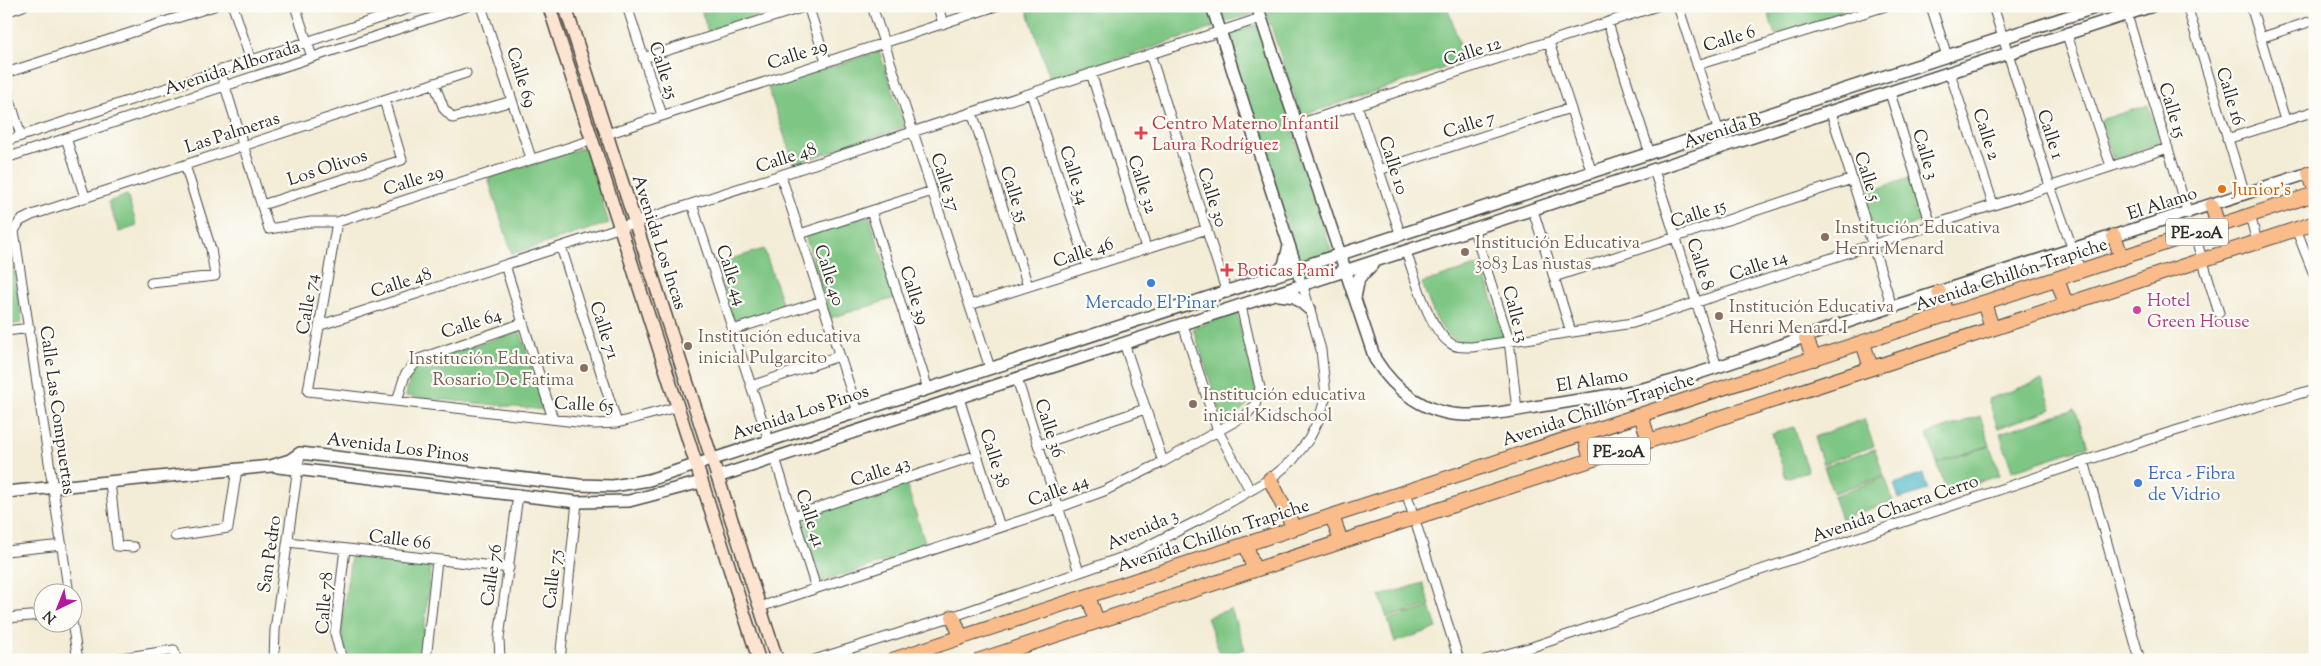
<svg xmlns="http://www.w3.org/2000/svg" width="2321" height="666" font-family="'Sorts Mill Goudy',serif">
	<rect width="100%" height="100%" fill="#fdfcf7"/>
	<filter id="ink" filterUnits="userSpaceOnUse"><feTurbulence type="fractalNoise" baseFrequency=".02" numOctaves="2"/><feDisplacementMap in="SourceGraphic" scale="10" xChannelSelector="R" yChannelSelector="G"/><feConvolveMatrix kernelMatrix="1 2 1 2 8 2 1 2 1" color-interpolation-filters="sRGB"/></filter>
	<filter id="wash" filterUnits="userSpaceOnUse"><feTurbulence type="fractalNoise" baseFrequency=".0096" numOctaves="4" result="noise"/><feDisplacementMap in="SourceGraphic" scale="20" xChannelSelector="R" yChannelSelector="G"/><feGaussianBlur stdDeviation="1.12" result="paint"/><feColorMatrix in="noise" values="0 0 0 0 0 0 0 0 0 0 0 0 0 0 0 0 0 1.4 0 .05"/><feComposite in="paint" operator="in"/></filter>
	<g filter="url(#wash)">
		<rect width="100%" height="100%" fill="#f3ecd6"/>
		<!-- green -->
		<path fill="#7ec683" stroke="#547857" d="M700 6H756L759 16 708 32Z
			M1026 6H1208L1215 27 1051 81Z
			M1216 6H1251L1253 14 1222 23Z
			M1264 6H1447L1465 61 1301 116Z
			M1766 6H1841L1843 13 1775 35Z
			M1259 24 1332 254 1300 264 1224 34Z
			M879 51 905 127 794 164 768 88Z
			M2148 105 2160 143 2113 159 2100 120Z
			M585 147 609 223 512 254 488 178Z
			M1912 177 1926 220 1876 236 1862 194Z
			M127 195 137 226 119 232 108 202Z
			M869 215 895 298 831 318 805 235Z
			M6 241 12 251 22 323 6 325Z
			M764 249 784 309 735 324 715 264Z
			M1482 264 1504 337C1491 339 1475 344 1462 342 1439 339 1429 301 1422 283Z
			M1237 313 1256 390C1250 407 1238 413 1223 421L1193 328Z
			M520 331 546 410 406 396 410 375 423 361Z
			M2042 380 2052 409 1998 428 1988 399Z
			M2075 409 2088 446 2012 471 2000 433Z
			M1980 416 1990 445 1937 463 1927 434Z
			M1864 419 1874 446 1823 464 1814 437Z
			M1794 427 1808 471 1786 478 1772 434Z
			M1990 446 2000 475 1947 492 1937 463Z
			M1875 449 1884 476 1833 493 1824 466Z
			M1885 477 1893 501 1841 519 1833 496Z
			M906 483 927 548 821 582 799 518Z
			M351 555 431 565 421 660H348L341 632Z
			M1423 583 1430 605 1387 618 1380 596Z
			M1430 607 1437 628 1395 642 1388 620Z
			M1231 609 1245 649 1221 657 1207 617Z"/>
		<!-- water -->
		<path fill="#48b4c5" stroke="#3a7078" d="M1923 474 1928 490 1899 499 1894 484Z"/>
	</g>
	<g filter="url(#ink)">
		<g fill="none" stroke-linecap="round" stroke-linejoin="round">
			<!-- minor casing -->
			<g stroke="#494845" stroke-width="11">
				<path id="minor" d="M233 6 251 61
					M295 6 312 57
					M481 6 531 158
					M627 6 662 115
					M808 6 826 61
					M872 6 990 368
					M938 6 943 24
					M1678 6 1719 132
					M1931 6 1947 56
					M1993 6 2050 186 2081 272
					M2187 6 2245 194
					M2251 6 2285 120
					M6 12 23 6
					M2127 15 2188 214
					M1608 23 1650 154
					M2067 35 2111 166
					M2260 38 2315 20
					M1549 43 1592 173
					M1150 54 1227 293
					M643 58 807 6
					M1697 65 1886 6
					M220 70 269 229 311 222H337L592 140
					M6 73 214 6
					M1091 73 1146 248
					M1950 73 1993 204
					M434 83 444 109 453 118 512 101
					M6 87 21 136
					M1031 93 1088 267
					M1890 93 1931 225
					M1357 105 1401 236
					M972 112 1028 286
					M1831 112 1892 307
					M1296 125 1657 6
					M607 134 996 6
					M66 138 85 197
					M2227 139 2315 111
					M6 141 416 6
					M6 158 468 6
					M1379 170 1570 108
					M1654 170 1717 367
					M781 176 858 412
					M692 204 769 441
					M262 205 402 160 384 100
					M1533 210 1571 332
					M871 211 928 389
					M2250 215 2257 242
					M337 222 308 391 594 424 617 423 677 407
					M2296 229 2315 277
					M1474 230 1509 340 1517 410
					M14 231 20 221 32 215 466 73
					M14 231 69 594
					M2194 233 2219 313
					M800 234 932 191
					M561 247 617 423
					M1406 252C1415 276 1428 328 1450 343 1456 348 1464 347 1472 347L1633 323 2168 148
					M505 265 553 419
					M1554 277 1852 179
					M151 283 215 276 211 249 185 165
					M970 305 1207 229
					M321 325 1261 18
					M1183 325 1218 431 1250 490
					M733 330 822 301
					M6 331 30 328
					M1124 343 1163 462
					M1017 379 1079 572
					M751 386 839 356
					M959 398 1000 527
					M397 401 405 375 419 359 523 323
					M1039 445 1145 409
					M775 458 816 588
					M2084 461 2140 660
					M110 482 117 546 134 547
					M1406 492 1459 660
					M793 516 977 455
					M175 536 228 528 237 469
					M288 542 509 568
					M6 551 62 545
					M760 607 1050 511 1104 491 1163 462 1246 415 1255 405 1260 388 1241 306
					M6 618 42 615
					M72 622 78 660
					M108 660 174 650 176 660
					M274 660 275 630 300 453
					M342 660 335 633 345 549
					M426 660 437 560
					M500 660 499 638 518 495
					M560 660 577 502
					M814 660 957 615 1132 554 1201 519 1270 479 1292 461 1309 439 1319 419 1326 396 1321 350 1303 286
					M1485 660 1532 647 2168 433 2315 389"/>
			</g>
			<!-- tertiary casing -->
			<g stroke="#494845" stroke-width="14">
				<path id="tertiary" d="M1212 6 1299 276
					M1257 6 1375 359C1395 391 1426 414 1464 415 1494 416 1525 408 1554 404 1590 398 1627 394 1662 384 1741 362 1817 331 1895 306 2034 260 2175 217 2315 171
					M1273 277 1284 265 1289 246
					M1279 295 1295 297 1309 309
					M1355 298 1359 278 1372 265
					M278 467 577 502 629 501 701 482
					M717 477 2152 6
					M6 492 271 466 290 460 300 453 579 485 613 486 649 480 2100 6"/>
			</g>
			<!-- secondary casing -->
			<g stroke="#494845" stroke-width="15">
				<path id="secondary" d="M549 6 759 660
					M565 6 777 660"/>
			</g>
			<!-- primary casing -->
			<g stroke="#494845" stroke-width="16">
				<path id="primary" d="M2309 173 2315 189
					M2212 206 2218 225
					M2114 236 2122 258
					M2057 279 2066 304
					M1939 292 1948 315
					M1984 303 1992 328
					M1806 338 1814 359
					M1863 343 1871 368
					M1641 415 1649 441
					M1584 434 1591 460
					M1270 479 1294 528
					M1332 516 1341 541
					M1246 544 1254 570
					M1088 596 1097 621
					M953 617 961 637
					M892 660 2315 194
					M980 660 2315 223"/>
			</g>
			<!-- minor -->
			<use href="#minor" stroke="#fff" stroke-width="9"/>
			<!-- tertiary -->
			<use href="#tertiary" stroke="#fff" stroke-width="11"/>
			<!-- secondary -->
			<use href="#secondary" stroke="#fde4d0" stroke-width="12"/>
			<!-- primary -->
			<use href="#primary" stroke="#f9bc8a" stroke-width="14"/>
		</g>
	</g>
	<!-- markers -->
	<g fill="#e0444e" stroke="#fdfcf7" stroke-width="2">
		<path d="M1138.5 125.5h5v5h5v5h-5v5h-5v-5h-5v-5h5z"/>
		<path d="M1224.5 262.5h5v5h5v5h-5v5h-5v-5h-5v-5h5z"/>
	</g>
	<circle fill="#e8710a" stroke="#fdfcf7" stroke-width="2" cx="2222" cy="189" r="5"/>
	<g fill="#8d6e63" stroke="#fdfcf7" stroke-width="2">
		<circle cx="1825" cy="237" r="5"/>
		<circle cx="1465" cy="252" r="5"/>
		<circle cx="1719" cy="316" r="5"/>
		<circle cx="688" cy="346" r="5"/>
		<circle cx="584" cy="368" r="5"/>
		<circle cx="1193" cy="404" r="5"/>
	</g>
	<g fill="#3f7fe0" stroke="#fdfcf7" stroke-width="2">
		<circle cx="1151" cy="283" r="5"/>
		<circle cx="2138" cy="483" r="5"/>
	</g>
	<circle fill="#d1479c" stroke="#fdfcf7" stroke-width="2" cx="2137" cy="310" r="5"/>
	<g text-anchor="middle" stroke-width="4.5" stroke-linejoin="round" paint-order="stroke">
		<!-- shield labels -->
		<g fill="#fdfcf7" stroke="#6a6a68" stroke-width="1">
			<rect x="2166" y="218.5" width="62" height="27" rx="4"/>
			<rect x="1588" y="437.5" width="62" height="27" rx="4"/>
		</g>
		<g font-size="16" font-weight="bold" fill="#2b2b2b">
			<text x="2197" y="238">PE-20A</text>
			<text x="1619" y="457">PE-20A</text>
		</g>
		<!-- street labels -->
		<g font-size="18" fill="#2b2b2b" stroke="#fdfcf7">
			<text transform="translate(1729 38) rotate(-17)" y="6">Calle 6</text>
			<text transform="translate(1472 51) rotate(-18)" y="6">Calle 12</text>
			<text transform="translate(797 54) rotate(-18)" y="6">Calle 29</text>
			<text transform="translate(232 67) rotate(-18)" y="6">Avenida Alborada</text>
			<text transform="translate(664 70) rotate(72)" y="6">Calle 25</text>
			<text transform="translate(522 77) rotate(72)" y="6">Calle 69</text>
			<text transform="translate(2231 96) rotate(73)" y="6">Calle 16</text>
			<text transform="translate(2173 110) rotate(73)" y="6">Calle 15</text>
			<text transform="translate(1469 124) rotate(-18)" y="6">Calle 7</text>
			<text transform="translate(1722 130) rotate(-18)" y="6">Avenida B</text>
			<text transform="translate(232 132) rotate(-18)" y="6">Las Palmeras</text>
			<text transform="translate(1987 134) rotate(72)" y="6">Calle 2</text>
			<text transform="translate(2051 134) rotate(72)" y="6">Calle 1</text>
			<text transform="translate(1926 154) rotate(73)" y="6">Calle 3</text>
			<text transform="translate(786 157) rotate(-18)" y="6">Calle 48</text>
			<text transform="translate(1394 165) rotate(72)" y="6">Calle 10</text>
			<text transform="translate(327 167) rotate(-18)" y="6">Los Olivos</text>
			<text transform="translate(1075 175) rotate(72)" y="6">Calle 34</text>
			<text transform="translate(1868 176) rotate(72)" y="6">Calle 5</text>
			<text transform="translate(413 180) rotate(-18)" y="6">Calle 29</text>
			<text transform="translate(946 182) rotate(72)" y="6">Calle 37</text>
			<text transform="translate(1143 184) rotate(72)" y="6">Calle 32</text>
			<text transform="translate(1015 194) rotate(72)" y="6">Calle 35</text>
			<text transform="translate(1213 197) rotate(72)" y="6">Calle 30</text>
			<text transform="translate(2162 203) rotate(-18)" y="6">El Alamo</text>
			<text transform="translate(1698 213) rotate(-18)" y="6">Calle 15</text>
			<text transform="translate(660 242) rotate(72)" y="6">Avenida Los Incas</text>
			<text transform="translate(1083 252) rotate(-18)" y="6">Calle 46</text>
			<text transform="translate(1701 264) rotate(72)" y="6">Calle 8</text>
			<text transform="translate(1758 265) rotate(-19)" y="6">Calle 14</text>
			<text transform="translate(2011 274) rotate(-18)" y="6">Avenida Chillón Trapiche</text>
			<text transform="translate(732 275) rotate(72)" y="6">Calle 44</text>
			<text transform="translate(830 275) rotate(72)" y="6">Calle 40</text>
			<text transform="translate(401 282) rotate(-18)" y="6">Calle 48</text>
			<text transform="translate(915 295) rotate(72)" y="6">Calle 39</text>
			<text transform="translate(307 304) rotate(-81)" y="6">Calle 74</text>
			<text transform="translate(1516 314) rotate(75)" y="6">Calle 13</text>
			<text transform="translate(471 323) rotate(-18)" y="6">Calle 64</text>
			<text transform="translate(605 330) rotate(72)" y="6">Calle 71</text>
			<text transform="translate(1592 380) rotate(-9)" y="6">El Alamo</text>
			<text transform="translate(584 404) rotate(3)" y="6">Calle 65</text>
			<text transform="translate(1598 409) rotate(-18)" y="6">Avenida Chillón Trapiche</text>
			<text transform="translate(58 410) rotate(82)" y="6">Calle Las Compuertas</text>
			<text transform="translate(800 412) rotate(-18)" y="6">Avenida Los Pinos</text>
			<text transform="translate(1050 428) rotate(72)" y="6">Calle 36</text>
			<text transform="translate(398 447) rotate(7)" y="6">Avenida Los Pinos</text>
			<text transform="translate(995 458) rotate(72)" y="6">Calle 38</text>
			<text transform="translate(880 471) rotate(-18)" y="6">Calle 43</text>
			<text transform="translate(1058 490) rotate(-20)" y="6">Calle 44</text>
			<text transform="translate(1895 508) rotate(-19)" y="6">Avenida Chacra Cerro</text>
			<text transform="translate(811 518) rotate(72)" y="6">Calle 41</text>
			<text transform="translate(1142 529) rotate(-24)" y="6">Avenida 3</text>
			<text transform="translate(1213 535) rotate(-18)" y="6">Avenida Chillón Trapiche</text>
			<text transform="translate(400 539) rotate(7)" y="6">Calle 66</text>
			<text transform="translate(269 554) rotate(-82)" y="6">San Pedro</text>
			<text transform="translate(491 575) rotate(-82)" y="6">Calle 76</text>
			<text transform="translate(552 579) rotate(-84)" y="6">Calle 75</text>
			<text transform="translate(324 603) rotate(-86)" y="6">Calle 78</text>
		</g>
		<!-- health labels -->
		<g font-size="18" fill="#be3a42" stroke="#fdfcf7" text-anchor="start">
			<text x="1152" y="129">Centro Materno Infantil<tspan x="1152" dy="21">Laura Rodríguez</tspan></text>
			<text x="1237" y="276">Boticas Pami</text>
		</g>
		<!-- food labels -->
		<g font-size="18" fill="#c56008" stroke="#fdfcf7" text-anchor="start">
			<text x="2232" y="195">Junior's</text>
		</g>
		<!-- education labels -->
		<g font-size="18" fill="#785e54" stroke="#fdfcf7" text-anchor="start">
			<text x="1835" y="233">Institución Educativa<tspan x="1835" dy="21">Henri Menard</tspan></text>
			<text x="1475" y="248">Institución Educativa<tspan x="1475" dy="21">3083 Las ñustas</tspan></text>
			<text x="1729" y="312">Institución Educativa<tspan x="1729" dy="21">Henri Menard I</tspan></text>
			<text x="698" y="342">Institución educativa<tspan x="698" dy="21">inicial Pulgarcito</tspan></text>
			<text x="574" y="364" text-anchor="end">Institución Educativa<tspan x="574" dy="21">Rosario De Fatima</tspan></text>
			<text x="1203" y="400">Institución educativa<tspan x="1203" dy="21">inicial Kidschool</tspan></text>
		</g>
		<!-- hotel labels -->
		<g font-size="18" fill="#b23c85" stroke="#fdfcf7" text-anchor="start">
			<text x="2147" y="306">Hotel<tspan x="2147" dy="21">Green House</tspan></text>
		</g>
		<!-- shop labels -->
		<g font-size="18" fill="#366cbe" stroke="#fdfcf7">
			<text x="1151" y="308">Mercado El Pinar</text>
			<text x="2148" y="479" text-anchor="start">Erca - Fibra<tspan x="2148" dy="21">de Vidrio</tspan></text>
		</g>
	</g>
	<!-- margin -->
	<rect width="2321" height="666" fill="none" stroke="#fdfcf7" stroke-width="25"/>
	<!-- north arrow -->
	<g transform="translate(58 608) rotate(223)"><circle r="24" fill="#fdfcf7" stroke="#a9a8a5"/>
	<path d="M0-4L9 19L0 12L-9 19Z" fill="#b5179e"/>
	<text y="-8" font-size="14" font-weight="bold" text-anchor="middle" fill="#2b2b2b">N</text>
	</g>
</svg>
